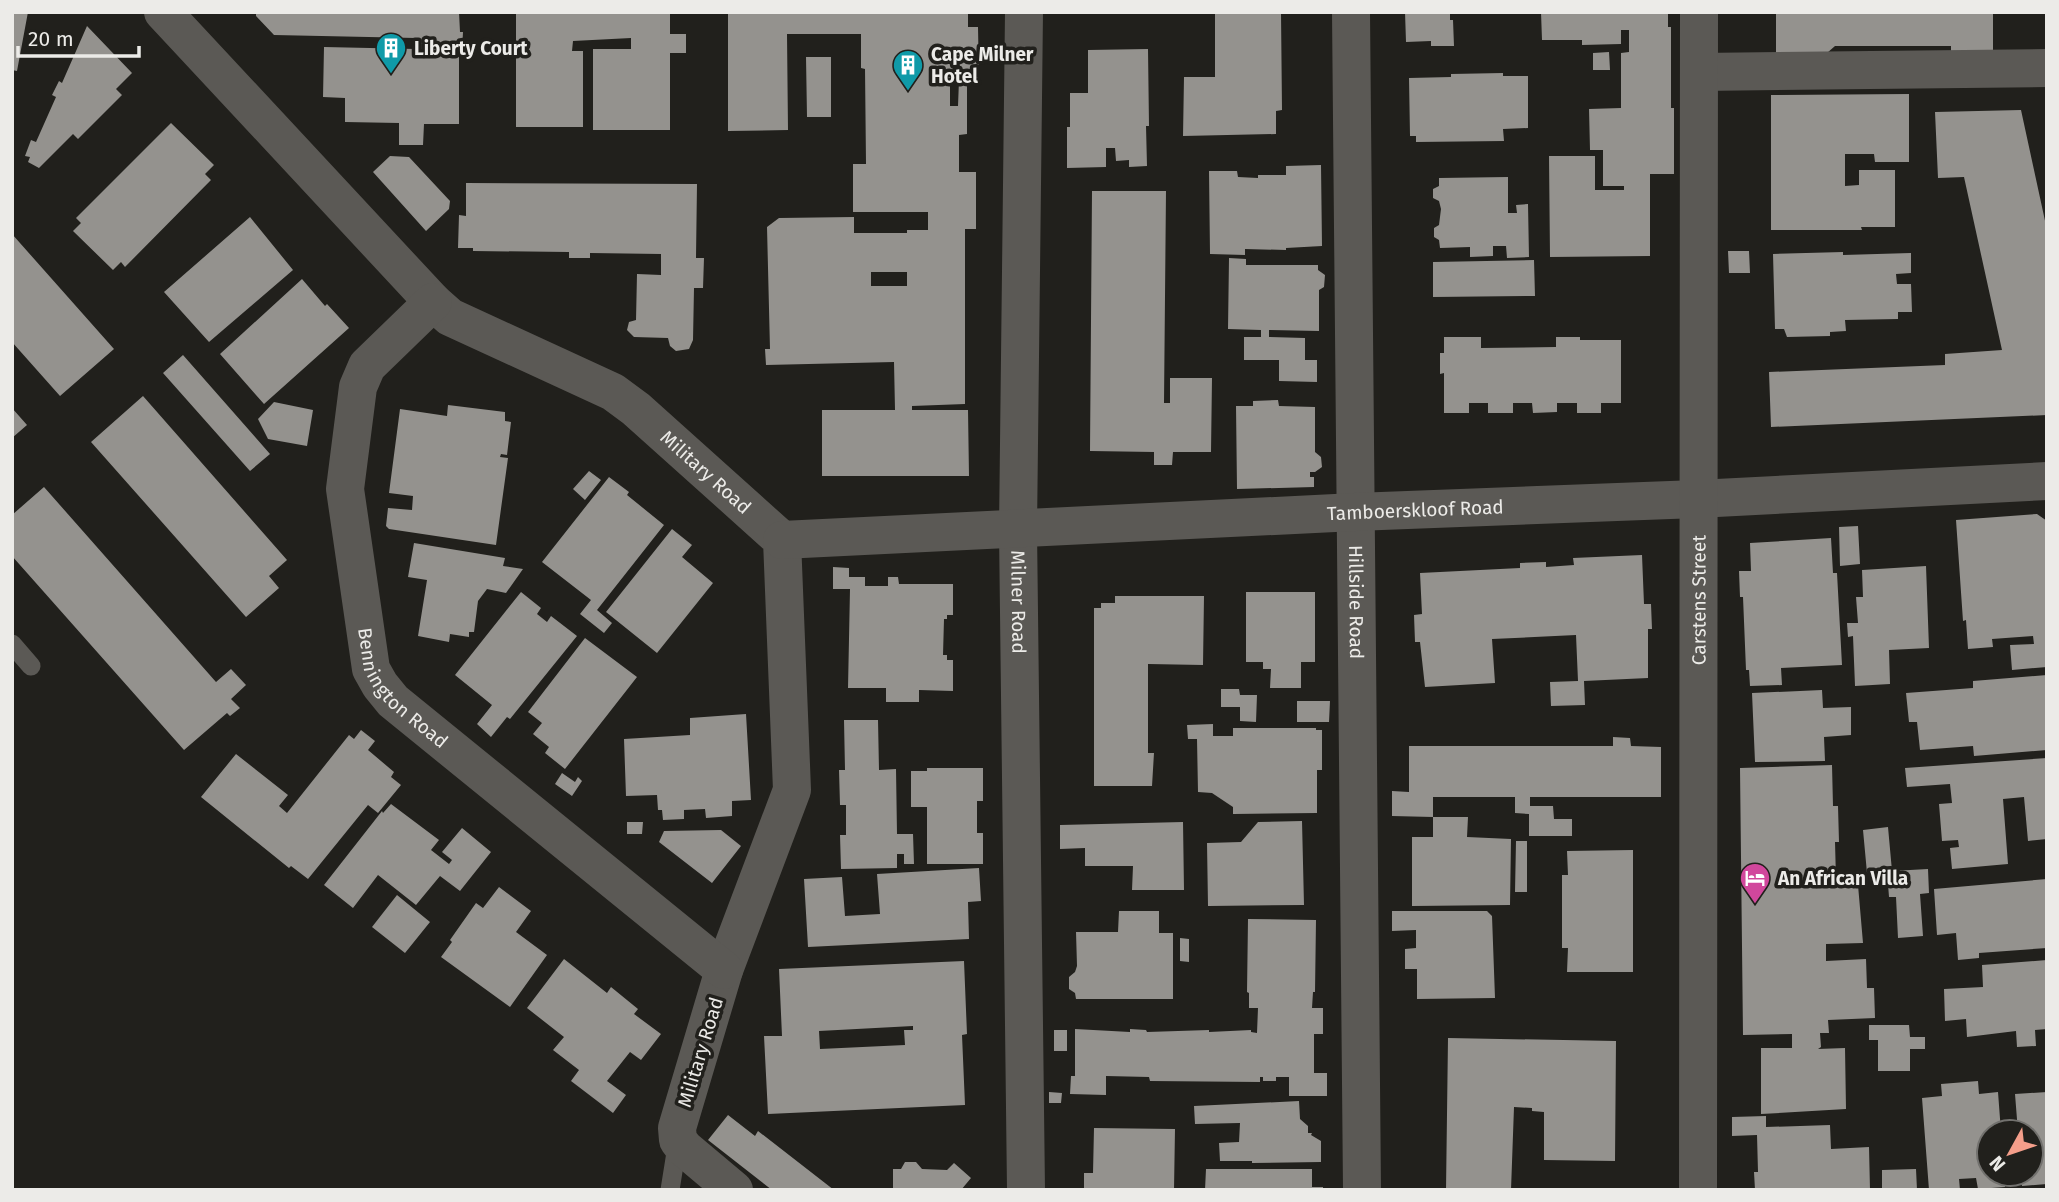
<svg xmlns="http://www.w3.org/2000/svg" width="2059" height="1202" font-family="'Fira Sans',sans-serif">
	<rect width="100%" height="100%" fill="#21201c"/>
	<!-- building -->
	<path fill="#94928e" fill-rule="evenodd" d="M12 12H28L17 71 12 70Z
		M256 12H459L460 32H463L462 52H459V124H424L423 145H399V123L345 122V98L323 97 324 47 416 49V38L274 35 256 16Z
		M516 12H670V34H686V53H670V130H593V49H631V38L573 41 572 51H583V127H516Z
		M728 12H968V27H978L979 80 967 81V134L959 135V172H976V229H965V404L912 406V410H968L969 476H822V410H895L894 362 766 365 765 349H770L767 227 779 218 854 217V233H907V230H928V212H853V164H866L865 69 861 68V34H787L788 130 728 131ZM950 80H959L958 106H950ZM871 272H907V286H871Z
		M1215 12H1281L1282 110 1276 111V134L1183 136 1184 77H1215Z
		M1405 12H1450V20H1453L1454 46H1431V41L1406 42Z
		M1541 12H1668V27H1671V108H1674V174H1650V256L1550 257 1549 156H1595V190H1624V186H1603V150H1590L1589 109 1621 108V53L1629 52V30H1621V44L1582 45V40H1542Z
		M1776 12H1993V59H1951V46H1835L1827 53 1776 60Z
		M87 26 132 73 116 89 122 95 78 139 73 134 39 168 28 162 30 157 25 156 31 140 36 142 56 97 52 95 59 81 62 83Z
		M1148 49 1149 126H1146L1147 166 1129 167V160L1116 161 1115 148H1106V167L1067 168V127H1070V93H1088V50Z
		M1609 52 1610 70H1593V53Z
		M806 57H831V117H807Z
		M1503 73V76H1528V128L1503 129 1504 141 1416 142V136H1410L1409 78 1451 77V74Z
		M1909 94V162H1875L1874 154H1845V186L1859 185V170H1895V227H1861L1862 230H1771V95Z
		M2021 110 2047 230V415L1771 427 1769 372 1945 365V354L2002 350 1964 177 1938 178 1935 112Z
		M171 123 214 165 205 174 211 180 125 267 121 262 113 270 73 231 81 223 76 218Z
		M390 156 409 157 450 201 449 209 426 231 373 172Z
		M1321 165 1322 246 1286 248V250L1245 249V255L1210 254 1209 171H1237L1238 177 1258 178V175H1286V166Z
		M1508 177V213H1517L1516 205 1528 204 1529 257 1507 258 1506 246H1493V256L1470 257V247L1440 248 1439 240 1434 237V228L1439 225 1441 209 1439 201 1433 198V189L1439 186V178Z
		M466 183 697 184 696 258H704L703 288H694L693 340 689 349 676 351 670 346 668 338 634 337 627 330 629 322 636 320 637 274 661 275V254L590 253V258H569V252L473 251V248H458L459 215 466 216Z
		M1092 191H1166L1164 403H1170V378H1212L1211 452H1173L1172 465H1154V452L1090 451Z
		M250 217 293 270 209 342 164 292Z
		M12 234 114 349 60 396 12 342Z
		M1728 251H1749L1750 273H1729Z
		M1843 252V255L1911 253V273L1896 274 1897 284H1911L1912 312H1898V319L1845 320 1846 331 1830 332V336L1787 337 1784 329H1775L1773 254Z
		M1229 258 1246 259V265H1318V270L1325 275 1324 287 1319 290V331L1269 330V337L1305 338V360H1317V382L1279 381V360H1244V337H1261V330L1228 329Z
		M1534 260 1535 296 1433 297V262Z
		M302 279 325 306 327 304 349 328 264 404 220 354Z
		M1444 337H1481V348L1556 347V337H1580V340H1621V403H1601V413H1577V403H1557V412L1533 413 1532 403H1513V413H1488V403H1469V413H1444V373L1440 374V353H1444Z
		M183 355 270 454 250 471 163 373Z
		M143 396 287 560 269 576 279 588 246 617 91 442Z
		M1278 400 1279 406 1315 407V452L1321 457 1322 467 1315 472H1310V477H1314V487L1237 489 1236 406H1253V401Z
		M274 402 313 410 307 446 268 439 258 419Z
		M448 405 505 412V421L511 422 507 455 501 454 500 457 508 458 496 545 389 529 386 526 388 508 412 510 413 496 389 493 400 409 447 416Z
		M12 408 27 425 12 438Z
		M589 471 601 480 585 500 573 489Z
		M609 477 629 492 627 495 664 525 597 610 612 623 604 633 580 614 591 600 542 562Z
		M44 487 216 682 231 669 246 685 231 699 240 708 230 716 227 713 184 750 12 556V515Z
		M2037 514 2047 521V667L2012 670 2010 645 2034 644 2033 636 1992 639 1993 647 1968 649 1966 620 1963 621 1956 520Z
		M1858 526 1860 564 1840 566 1839 527Z
		M672 529 692 545 682 557 713 583 657 653 606 612Z
		M1831 538 1833 573H1837L1842 665 1781 668 1782 685 1750 686 1749 670H1746L1743 597H1740L1739 571H1751L1750 543Z
		M414 543 505 558 503 566 523 569 506 593 487 589 478 601 474 632H469V637L450 634 449 642 418 636 427 580 408 577Z
		M1642 555 1644 604H1651L1652 629H1648V678L1584 681 1585 705 1551 706 1550 682 1578 681 1576 635 1492 639 1495 683 1425 687 1420 642H1415L1414 615 1422 614 1420 573 1520 568V563L1546 562V567L1574 565 1573 558Z
		M1926 566 1929 648 1889 650 1890 684 1855 686 1853 636 1848 637 1847 623H1858L1856 597H1863L1862 570Z
		M833 567 849 568V577H865V586H888V577H898L899 584H953V615H947V619H944L943 655H947V660H953V691L919 690V702H886V688H848L850 589H833Z
		M521 592 541 608 537 614 547 622 551 616 577 636 510 719 507 717 491 737 477 724 492 705 455 675Z
		M1246 592H1315V662H1301V688H1270L1271 669H1263V662H1246Z
		M1115 596H1204L1203 665 1148 664V753H1154L1152 786H1094V608H1101V603H1115Z
		M585 638 637 677 565 769 545 753 549 747 533 734 542 723 528 712Z
		M2047 675V750L1974 756 1973 746 1920 750 1917 722H1909L1906 693 1973 688V681Z
		M1221 689H1239L1240 695H1257L1256 722 1240 721V707H1221Z
		M1822 690 1823 708 1851 707V735L1824 737 1825 761 1755 762 1752 693Z
		M1297 701H1330L1329 722H1297Z
		M746 714 751 800 732 801V816L706 818 705 809 684 810V819L663 820 662 810H658L657 795 626 796 624 739 690 735V718Z
		M844 720H878L879 770 896 769 897 834H913L914 864H904V854H897V868L841 869 840 835H846V805H840L839 770H845Z
		M1213 724V736H1233V728H1316V730H1322V770H1317V813L1233 814V807L1212 793 1198 792 1197 739H1188L1187 725Z
		M361 730 375 741 368 750 394 772 391 777 401 785 378 813 368 805 308 879 291 866 289 868 201 797 236 754 288 795 279 806 287 813 349 735 354 739Z
		M1613 737 1630 738 1631 746 1661 747V797H1530V806H1553L1554 819H1572V836H1529V814L1515 813V797H1433V817H1468L1467 837 1511 839 1510 905 1412 906V837H1433V817L1392 816V791L1409 792V746H1613Z
		M2047 758V839L2028 841 2024 797 2003 799 2008 864 1952 869 1950 848 1959 847 1958 840 1942 841 1939 804 1952 803 1950 784 1907 787 1905 768Z
		M1832 765 1833 806H1838L1839 842H1835L1836 879H1826V886L1858 885 1863 943 1826 944V961L1866 959 1867 988H1874L1875 1018 1828 1020 1829 1033H1820L1821 1047 1818 1049 1845 1048 1846 1109 1761 1114V1048H1792V1034L1743 1035 1740 768Z
		M927 768H983V801H977V833H983V864H927V807H911V771H927Z
		M562 773 575 782 578 777 582 781 572 796 555 784Z
		M391 804 439 840 431 850 449 864 452 860 442 852 462 828 491 852 460 891 440 876 416 905 378 875 353 908 324 885 382 811 383 813Z
		M1302 821 1304 905 1208 906 1207 843 1241 842 1258 822Z
		M627 822H643L642 834H627Z
		M1183 822 1184 890H1132L1133 866H1085V848L1060 849V825Z
		M1888 827 1892 871 1928 869 1929 893 1920 894 1923 936 1898 938 1896 897H1889L1887 871 1867 873 1863 830Z
		M721 830 741 846 712 883 659 842 664 831Z
		M1516 841H1527V892H1515Z
		M1633 850V972H1567L1568 948H1562V875H1568L1567 851Z
		M979 868 981 901 968 902 969 939 808 947 804 879 842 877 845 916 880 914 877 874Z
		M2047 879V948L1979 953V958L1958 960 1956 933 1937 935 1934 889Z
		M499 887 531 911 516 932 547 955 510 1007 441 957 452 942 450 940 476 903 483 908Z
		M397 895 430 922 405 953 372 927Z
		M1119 911H1159V933H1173V999H1076L1075 993 1069 989V977L1075 972 1077 966 1076 932H1118Z
		M1392 911H1487L1492 916 1495 998 1417 999V969H1405V949L1416 948V930L1392 931Z
		M1248 919 1316 920 1315 992H1313L1312 1008H1323V1034H1314V1073H1327V1096H1289V1077H1276V1081H1263V1077H1260V1082L1150 1081 1149 1077 1106 1076V1095L1070 1094 1071 1076H1075V1029L1130 1032V1029L1146 1030 1147 1032 1209 1030V1032L1251 1030V1032L1257 1033 1258 1008H1249V993L1247 992Z
		M1180 938 1189 939V962L1180 961Z
		M564 959 607 993 611 987 638 1009 634 1014 661 1034 641 1060 630 1052 607 1081 626 1095 613 1113 571 1081 579 1070 553 1050 564 1037 527 1008Z
		M2047 960V1029L2035 1030 2036 1046 2017 1047 2016 1031 1967 1037 1966 1019 1945 1021 1944 989 1983 987 1982 965Z
		M964 961 967 1034 962 1035 965 1105 768 1114 764 1036H782L779 969ZM913 1026V1030H904L905 1045 820 1049 819 1031Z
		M1869 1025H1909L1910 1037H1925V1049H1910V1071H1878V1040H1869Z
		M1054 1030H1067V1051H1054Z
		M1448 1038 1616 1041 1615 1161 1544 1160V1112L1532 1111V1108L1514 1107 1511 1190H1446Z
		M1978 1081 1979 1094 1998 1092 2001 1132H1989V1174H2004L2005 1187 1978 1189 1976 1178 1959 1179 1960 1190H1929L1922 1098 1942 1096 1941 1084Z
		M1049 1092 1062 1093 1061 1103H1049Z
		M2047 1092V1184L2022 1186 2021 1174H2031V1132H2018L2015 1094Z
		M1299 1101 1300 1119 1308 1126V1133H1312L1311 1135 1321 1141V1162L1252 1163V1161H1220L1219 1143 1239 1142 1240 1123 1195 1124 1194 1106Z
		M728 1115 755 1136 758 1131 834 1190H772L708 1140Z
		M1766 1116V1127L1830 1125 1831 1149 1869 1147 1870 1190H1755L1754 1172H1758L1757 1135 1732 1136V1117Z
		M1094 1128 1175 1129 1174 1190 1084 1189V1173H1093Z
		M905 1162H916L922 1169 947 1170 954 1163 971 1178 961 1190H893V1169H901Z
		M1206 1169H1312V1187H1323V1190H1205Z
		M1916 1169 1917 1190H1882V1170Z"/>
	<g fill="none" stroke-linecap="round" stroke-linejoin="round">
		<!-- lane -->
		<path stroke="#5b5955" stroke-width="19" d="M12 644 31 666
			M670 1190 678 1140"/>
		<!-- street -->
		<g stroke="#5b5955" stroke-width="38">
			<path id="s1" d="M163 12 433 302 450 317 613 392 636 409 782 540 792 790 724 970 677 1128 678 1140 684 1148 734 1190"/>
			<path id="s2" d="M1024 12 1018 530 1026 1190"/>
			<path id="s3" d="M1351 12 1362 1190"/>
			<path d="M1699 72 2047 68"/>
			<path id="s4" d="M433 302 367 366 358 387 345 489 371 669 380 685 393 701 724 970"/>
			<path id="s5" d="M782 540 1355 512 1697 499 2047 481"/>
			<path id="s6" d="M1698 1190 1699 12"/>
		</g>
	</g>
	<!-- icons -->
	<defs>
		<g id="building-pin" transform="scale(1.575)"><path d="M0 17L-7.5 6A9.5 9.5 0 1 1 7.5 6Z" fill="#0f9aa8" stroke="#21201c"/><path d="M-4-6H4V6H1V3H-1V6H-4ZM-2.5-4.3h1.7v1.8h-1.7ZM.8-4.3h1.7v1.8H.8ZM-2.5-1h1.7V.8h-1.7ZM.8-1h1.7V.8H.8Z" fill="#fff"/></g>
		<g id="hotel-pin" transform="scale(1.575)"><path d="M0 17L-7.5 6A9.5 9.5 0 1 1 7.5 6Z" fill="#d1479c" stroke="#21201c"/><path d="M-6-4.5h1.5V1H6V5H4.5V3h-9V5H-6ZM-4 0a1.8 1.8 0 1 1 3.6 0ZM.5 0V-2.5h3Q6-2.5 6 0Z" fill="#fff"/></g>
	</defs>
	<g fill-rule="evenodd">
		<use href="#building-pin" x="391" y="48"/>
		<use href="#building-pin" x="908" y="65"/>
		<use href="#hotel-pin" x="1755" y="878"/>
	</g>
	<g text-anchor="middle" stroke-width="7" stroke-linejoin="round" paint-order="stroke">
		<!-- poi labels -->
		<g font-size="19" font-weight="bold" fill="#ecebe8" stroke="#21201c" text-anchor="start">
			<text x="414" y="55">Liberty Court</text>
			<text x="931" y="61">Cape Milner<tspan x="931" dy="22">Hotel</tspan></text>
			<text x="1778" y="885">An African Villa</text>
		</g>
		<!-- street labels -->
		<g font-size="19" fill="#ecebe8" stroke="#21201c">
			<text dy="7" stroke="none"><textPath href="#s1" startOffset="721">Military Road</textPath></text>
			<text dy="7" stroke="none"><textPath href="#s5" startOffset="634">Tamboerskloof Road</textPath></text>
			<text dy="7" stroke="none"><textPath href="#s2" startOffset="590">Milner Road</textPath></text>
			<text dy="7" stroke="none"><textPath href="#s3" startOffset="590">Hillside Road</textPath></text>
			<text dy="7" stroke="none"><textPath href="#s6" startOffset="590">Carstens Street</textPath></text>
			<text dy="7" stroke="none"><textPath href="#s4" startOffset="432">Bennington Road</textPath></text>
			<text transform="translate(700 1052) rotate(-73)" y="7">Military Road</text>
		</g>
	</g>
	<!-- border -->
	<rect width="2059" height="1202" fill="none" stroke="#ecebe8" stroke-width="28"/>
	<!-- north arrow -->
	<g transform="translate(2010 1153) rotate(230)"><circle r="33" fill="#21201c" stroke="#72716e" stroke-width="2"/>
	<path d="M0-5L12 26L0 18L-12 26Z" fill="#f49e8a"/>
	<text y="-10" font-size="19" font-weight="bold" text-anchor="middle" fill="#ecebe8">N</text>
	</g>
	<!-- scale -->
	<path d="M18 46v10h121v-10" fill="none" stroke="#ecebe8" stroke-width="3.5"/>
	<text x="28" y="46" font-size="21" fill="#ecebe8" stroke="#21201c" stroke-width="5" paint-order="stroke">20 m</text>
</svg>
